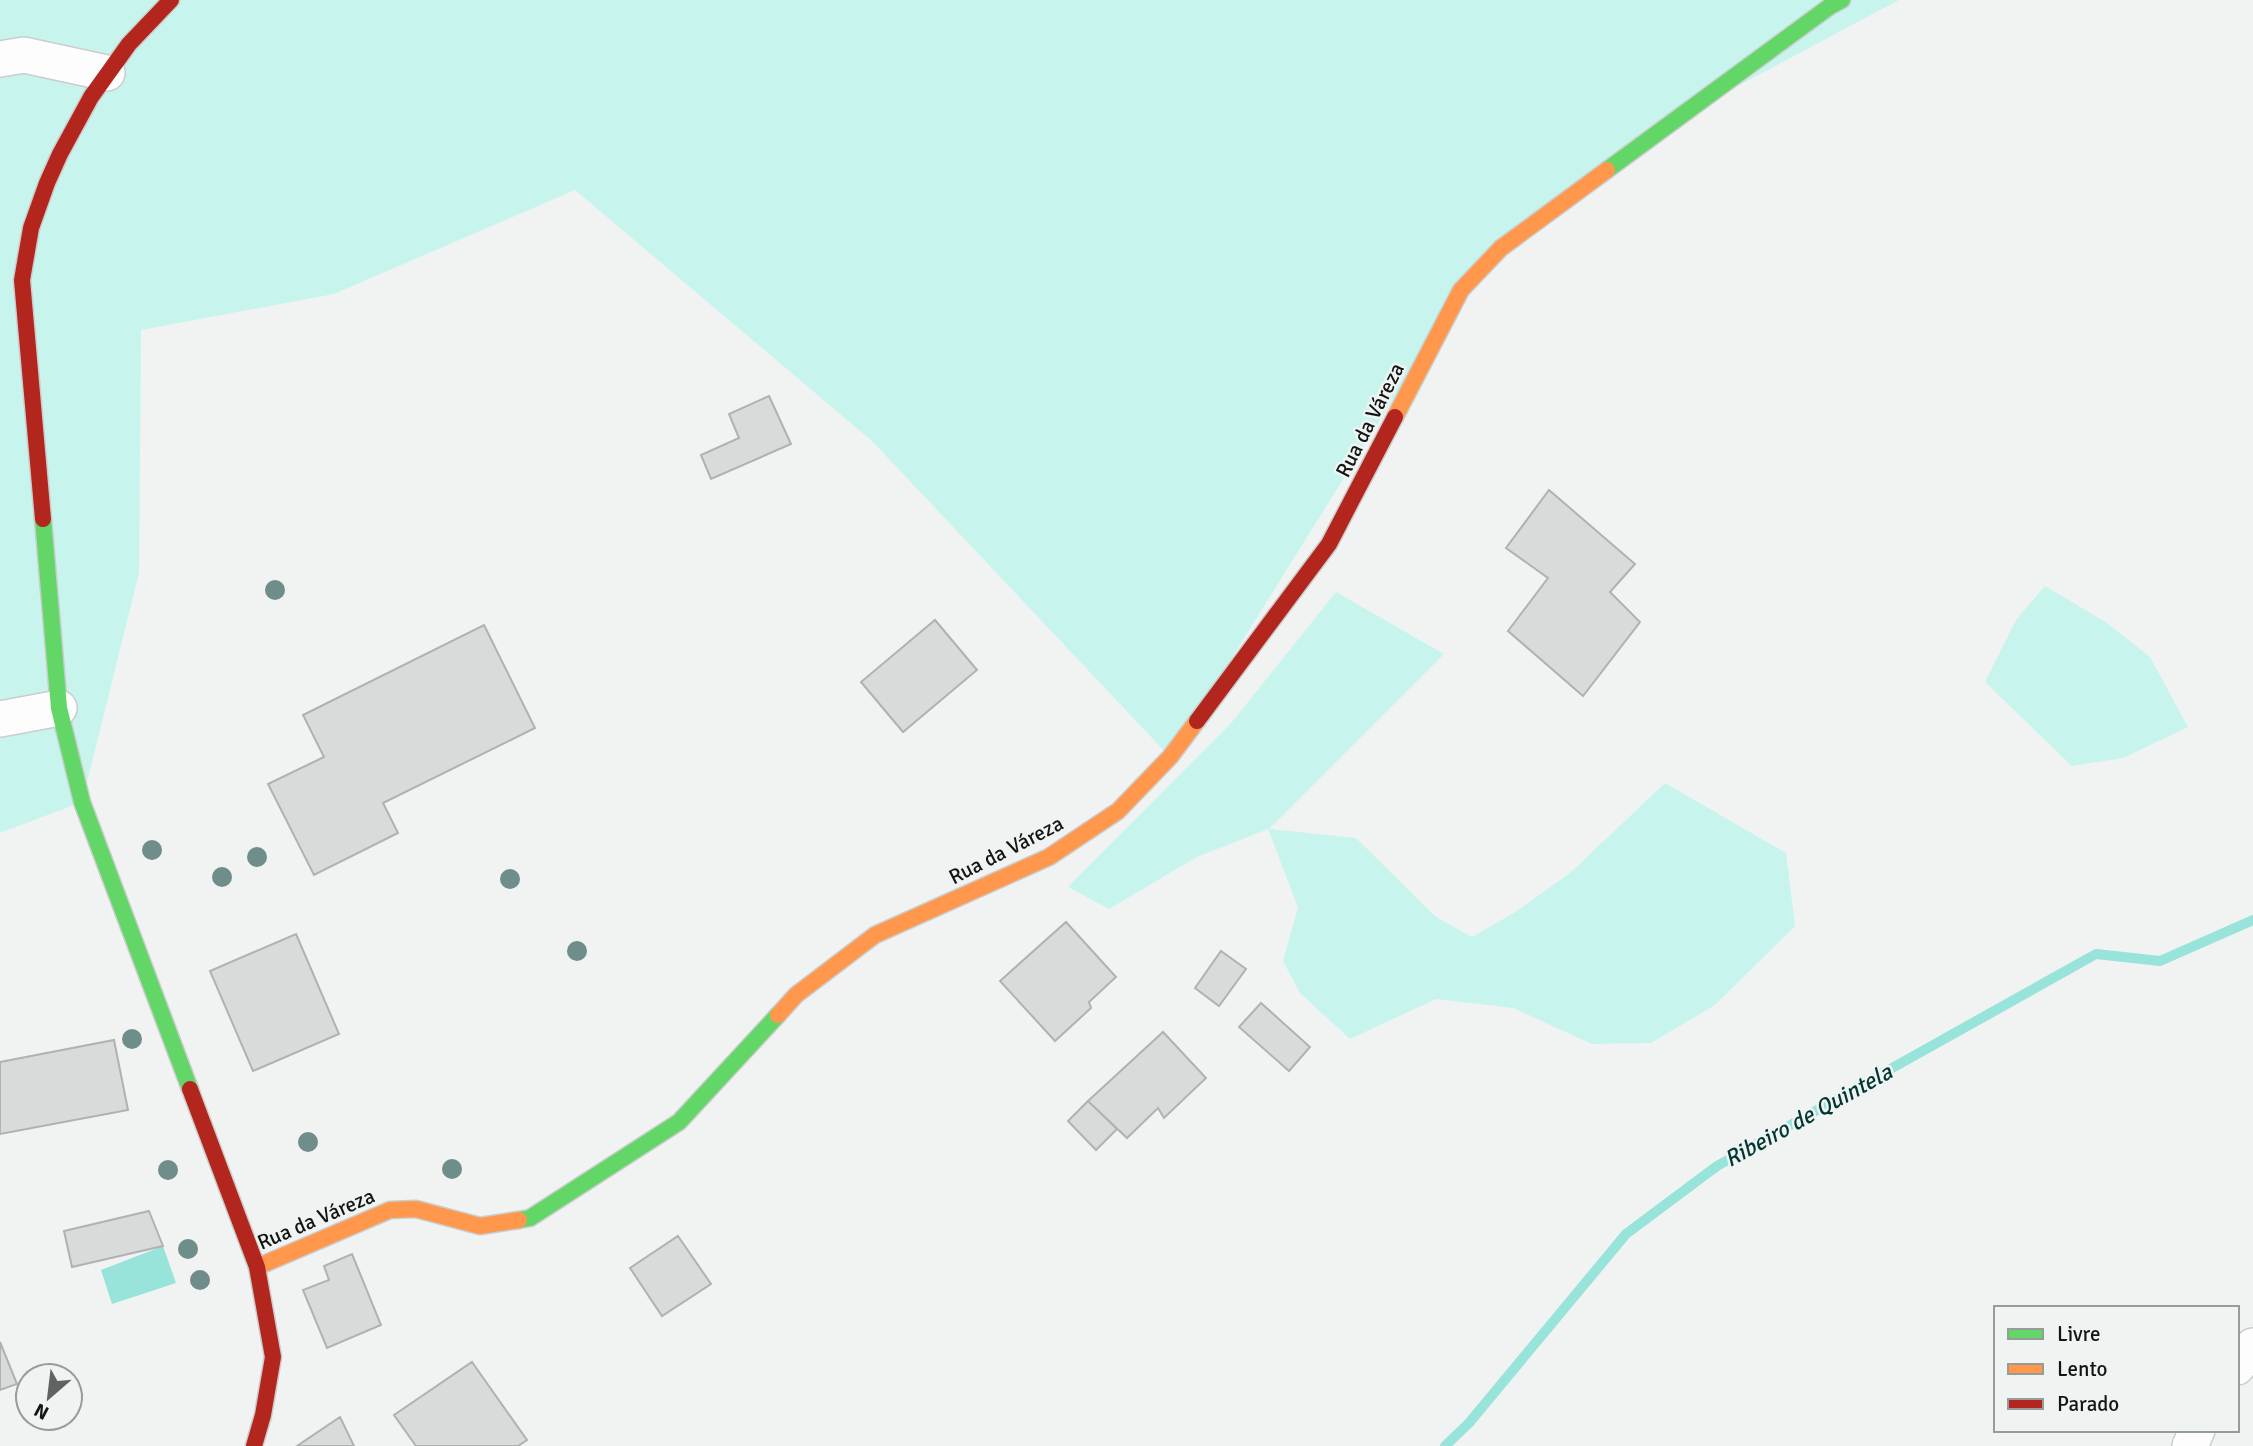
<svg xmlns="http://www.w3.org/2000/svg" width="2253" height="1446" font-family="Signika,sans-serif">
	<rect width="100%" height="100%" fill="#f0f3f2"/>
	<!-- green -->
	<path fill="#c7f5ee" d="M0 0H1899L1674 120 1461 290 1170 757 872 441 575 190 334 294 141 330 139 573 82 802 0 833Z
		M2045 586 2107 623 2150 657 2188 727 2123 758 2072 766 1985 682 2016 620Z
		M1336 592 1444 654 1269 829 1356 838 1436 917 1472 937 1514 913 1570 873 1665 783 1786 853 1795 926 1715 1005 1651 1043 1592 1044 1513 1008 1436 999 1350 1039 1300 993 1283 961 1298 907 1268 829 1197 857 1109 909 1068 887 1232 722Z"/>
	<!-- water -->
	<path fill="#98e3da" d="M163 1246 176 1283 112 1304 101 1270Z"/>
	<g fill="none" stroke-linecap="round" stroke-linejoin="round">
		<!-- stream -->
		<path stroke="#98e3da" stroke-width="10" d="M1445 1446 1469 1423 1626 1234 1717 1166 2096 954 2160 961 2253 920"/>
	</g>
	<!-- building -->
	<path fill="#d8dbda" stroke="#afb2b1" stroke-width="2" d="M769 396 791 444 711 479 701 455 739 438 729 414Z
		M1549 490 1635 564 1610 592 1640 622 1583 696 1508 631 1548 578 1506 548Z
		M935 620 977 670 903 732 861 682Z
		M484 625 535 728 383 803 398 833 314 875 268 784 324 757 303 715Z
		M1066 922 1116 977 1089 1002 1091 1008 1055 1041 1000 981Z
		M296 934 339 1034 253 1071 210 971Z
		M1221 951 1246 969 1219 1006 1195 988Z
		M1261 1003 1310 1047 1289 1071 1239 1027Z
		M1163 1032 1206 1078 1164 1118 1158 1108 1127 1138 1088 1101Z
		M114 1040 128 1110 0 1134V1062Z
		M1088 1101 1117 1129 1096 1150 1068 1121Z
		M149 1211 163 1246 72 1267 64 1231Z
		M678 1236 711 1284 662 1316 630 1268Z
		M352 1254 381 1325 327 1348 303 1290 329 1280 324 1266Z
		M0 1342 17 1384 0 1390Z
		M472 1362 527 1440 518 1446H416L394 1415Z
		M340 1417 354 1446H297Z"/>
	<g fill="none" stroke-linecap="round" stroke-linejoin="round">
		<!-- street casing -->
		<g stroke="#cbcdcc" stroke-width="38">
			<path id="street" d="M0 59 24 55 107 73
				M0 719 59 708
				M2237 1367 2253 1346
				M2190 1446 2197 1430"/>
		</g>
		<!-- fast casing -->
		<g stroke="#cbcdcc" stroke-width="19">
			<path id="fast" d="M1607 170 1829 7 1842 0
				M43 519 59 708 82 802 190 1089
				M519 1220 530 1218 679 1122 778 1015"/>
		</g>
		<!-- slow casing -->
		<g stroke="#cbcdcc" stroke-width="19">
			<path id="slow" d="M1395 417 1461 290 1501 248 1607 170
				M778 1015 796 995 875 935 1049 857 1118 811 1170 757 1197 721
				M257 1267 390 1210 416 1209 480 1226 519 1220"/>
		</g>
		<!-- jam casing -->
		<g stroke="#cbcdcc" stroke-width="19">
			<path id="jam" d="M43 519 22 280 31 228 47 183 60 154 91 97 129 44 171 0
				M1197 721 1329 544 1395 417
				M190 1089 257 1267 273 1357 263 1415 254 1446"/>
		</g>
		<!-- street -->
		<use href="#street" stroke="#fdfdfd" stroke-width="35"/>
		<!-- fast -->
		<use href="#fast" stroke="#63d668" stroke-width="16"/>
		<!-- slow -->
		<use href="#slow" stroke="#ff974d" stroke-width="16"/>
		<!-- jam -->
		<use href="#jam" stroke="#b3261e" stroke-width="16"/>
	</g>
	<!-- trees -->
	<g fill="#6f8d8a">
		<circle cx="275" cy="590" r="10"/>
		<circle cx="152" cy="850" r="10"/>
		<circle cx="257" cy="857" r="10"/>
		<circle cx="222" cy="877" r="10"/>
		<circle cx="510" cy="879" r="10"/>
		<circle cx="577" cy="951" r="10"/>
		<circle cx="132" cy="1039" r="10"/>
		<circle cx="308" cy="1142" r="10"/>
		<circle cx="452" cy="1169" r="10"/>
		<circle cx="168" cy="1170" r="10"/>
		<circle cx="188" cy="1249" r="10"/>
		<circle cx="200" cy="1280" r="10"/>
	</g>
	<g text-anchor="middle" stroke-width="5" stroke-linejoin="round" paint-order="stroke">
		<!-- street labels -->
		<g font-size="21" fill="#131514" stroke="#eff4f3">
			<text transform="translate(1370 420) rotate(-63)" y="7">Rua da Váreza</text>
			<text transform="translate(1006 850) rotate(-27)" y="7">Rua da Váreza</text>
			<text transform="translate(316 1219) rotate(-23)" y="7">Rua da Váreza</text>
		</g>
		<!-- water labels -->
		<g font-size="23" font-style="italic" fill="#023632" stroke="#eff4f3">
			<text transform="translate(1808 1115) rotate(-29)" y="8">Ribeiro de Quintela</text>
		</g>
	</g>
	<!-- legend -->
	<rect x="1994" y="1306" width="245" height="126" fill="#eff4f3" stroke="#979b9a" stroke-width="2"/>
	<rect x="2008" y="1329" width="35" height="10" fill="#63d668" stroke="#979b9a" stroke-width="2"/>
	<text x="2057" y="1341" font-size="21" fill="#131514">Livre</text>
	<rect x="2008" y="1364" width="35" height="10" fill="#ff974d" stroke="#979b9a" stroke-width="2"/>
	<text x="2057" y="1376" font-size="21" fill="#131514">Lento</text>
	<rect x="2008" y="1399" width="35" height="10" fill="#b3261e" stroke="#979b9a" stroke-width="2"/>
	<text x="2057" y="1411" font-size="21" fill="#131514">Parado</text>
	<!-- north arrow -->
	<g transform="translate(49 1397) rotate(208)"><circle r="33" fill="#eff4f3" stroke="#979b9a" stroke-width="2"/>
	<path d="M0-5L12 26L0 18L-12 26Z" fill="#606362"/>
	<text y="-10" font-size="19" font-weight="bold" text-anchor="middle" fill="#131514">N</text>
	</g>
</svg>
